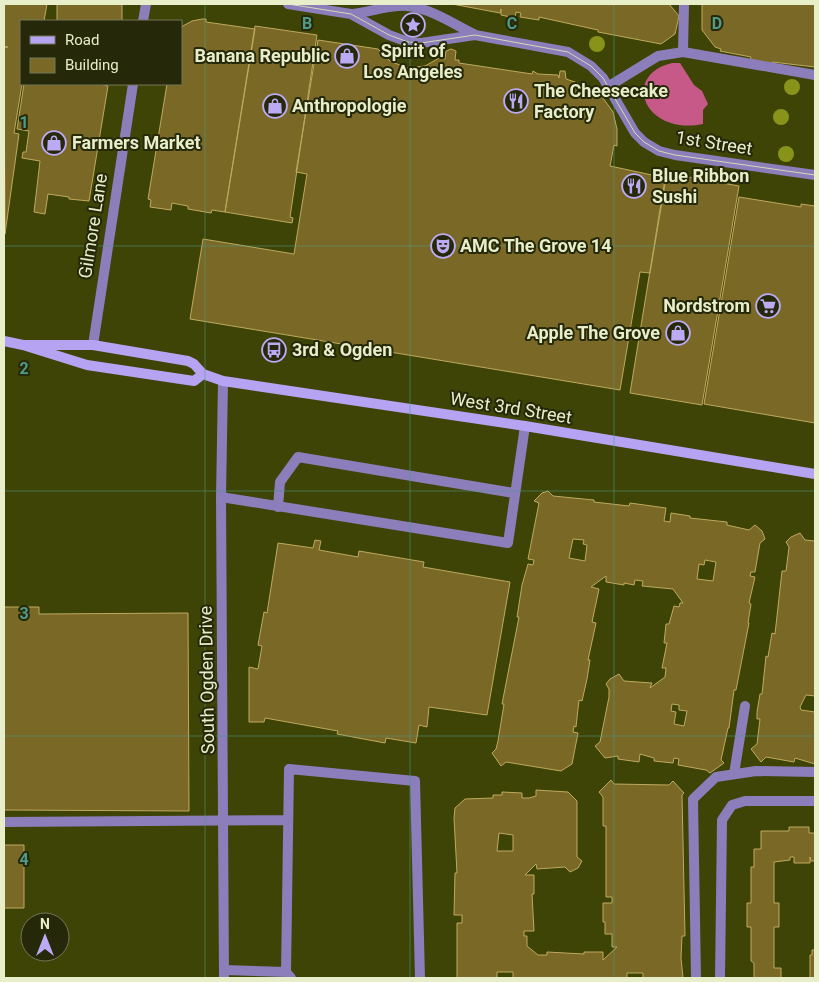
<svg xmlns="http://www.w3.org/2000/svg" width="819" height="982" font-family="Roboto,sans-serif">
	<rect width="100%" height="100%" fill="#3e4306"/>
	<!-- water -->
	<path fill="#c65988" d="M672 63H680L694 85 702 91 708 104 703 110V124C644 136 621 75 672 63Z"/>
	<!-- building -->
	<path fill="#7a6926" stroke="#beaa5f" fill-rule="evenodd" d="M4 4H47L44 21H21L22 84 14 133 19 134 5 234 4 48 8 47 4 46Z
		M57 4H122V21H57Z
		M452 4H669L679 16 675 34 661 44 598 32V30L539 17V20L520 17 521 13 516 12 515 18 501 15V9L500 13Z
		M702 4H815V67L772 62 771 65 750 61 751 57 720 51 721 49 715 47 702 30Z
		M202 19H206V22L255 29 225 212 212 210 211 213 188 209V206L172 203 171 210 150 207 151 200 148 199 167 84H181V27L192 21Z
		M255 26 317 35 290 217 293 218 292 223 225 212Z
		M318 40 378 49 390 61 407 68 425 66 441 57 445 59 446 51 451 49 456 51 455 60H459V63L532 74 533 71 538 74 558 75 559 78 560 71H565L566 79 590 87 603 98 613 112 617 129V146L614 145 610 166 666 178 650 273 640 272 620 390 190 319 203 239 294 254 307 174 296 172Z
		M24 84H100L108 86 89 201 69 199V197L48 194 45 214 34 212 40 161 22 158 23 152H26L29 131 17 129Z
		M666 173 739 186 702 405 630 393Z
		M739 197 801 207V204L815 206V423L704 404Z
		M548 491 553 496 594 500V502L629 506 630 503 666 508 664 521 670 522 671 513 690 516V518L727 522V525L749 530 755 525 762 531 765 539 760 543 755 572H751L750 576 755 577 749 603 751 604 748 623H749L736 690H734L729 728H728L721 760 724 763 710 773 706 770 678 765 679 759 674 758 673 763 654 761V758L640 754 639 762 618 759V756L605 758 595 746 600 742 609 697V689L606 684 610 679 619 674 624 681 652 683 650 688 665 677 666 668H662L667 643H664L666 624H669L674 606 679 607 680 603H683L673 589 642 586 643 581 635 580 634 585 624 583V585L606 582V576L591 587 599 589 592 622 596 623 588 660H590L587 679 582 701 579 700 576 727 574 726 573 732 578 733 572 764 561 771 506 762 501 766 492 753 496 749 498 741 504 704H502L519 617H517L522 585 528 564 533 565 534 560 528 559 539 503 534 501 542 493ZM573 539 584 540 583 544 587 545 585 561 569 558ZM705 560 716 562 713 581 697 579 699 564 704 565ZM672 704 679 705V710L687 711 684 726 674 724 676 712 671 711Z
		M800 533 805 540 815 541V696L806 695 800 707 801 710 815 712V764L795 758 794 762 766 757 761 762 751 749 757 744 760 719H757V712L760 694H762L766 656 768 657 772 633 775 634 782 571H786L789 547 786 542 791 537Z
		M315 540 321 541 319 550 358 557 359 551 424 562 423 567 510 582 487 715 429 707 427 727 419 725 416 743 386 738 385 743 337 734 338 731 265 718 264 722H249V667L258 669 262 646 258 645 264 612 267 613 278 543 313 548Z
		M4 607H39V614L188 613 189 811 4 810Z
		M611 780 614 784 669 785 673 781 684 793 682 795 685 936H682L681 958 683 978H643V973H627V978H513V972H497V978H457V923H462V915H454L455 873H457L454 818 455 808 465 799 493 798V795H502V792L522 793V798H529L536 796V790L568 792 577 801V857L582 861 578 868 570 872 565 867 537 869 536 864 525 875H534V894H532L534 931H524V936H527V946L538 955H547V952L584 954V952H603V960L617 947H612V934H605V922H603V903H612V897H606V826H603V797L599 792ZM499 833 513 835V851H497Z
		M789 827H809V833H815V861H811L810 857V863H794V857H790V860L774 862V903H779V927H774V968H781V978H754V963L751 961V927H747V903H751V867H754V849H761V831H789Z
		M4 845H24V908H4Z
		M812 950H815V978H810V955H812Z"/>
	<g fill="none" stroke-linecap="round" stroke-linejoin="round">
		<!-- service -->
		<path stroke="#8c7dbb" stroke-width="10" d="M221 497 508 543 525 426
			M278 507 280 482 298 457 514 493
			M734 774 745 706
			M4 822 288 820
			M224 970 286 972
			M291 978 286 972 289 769 415 781 420 978
			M696 978 693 799 716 777 756 771 815 772"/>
		<!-- pedestrian -->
		<path stroke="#8c7dbb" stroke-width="10" d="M288 4 351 14 389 35 408 42 421 43 475 35 568 52 591 66 603 78 635 133 644 142 659 151 675 155 815 175
			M353 14C368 12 383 7 398 6 425 4 451 23 474 34
			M683 52 684 4
			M609 86 658 56 683 52 815 75"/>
		<!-- minor -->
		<path stroke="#8c7dbb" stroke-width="10" d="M143 21 146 4
			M93 345 133 84
			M223 381 221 497 224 978
			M720 978 722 820 732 805 745 801H815"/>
		<!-- secondary -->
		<path stroke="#b6a3f2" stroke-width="10" d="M4 341 23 345 87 365 194 381 203 374
			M23 345H93L188 361 194 364 203 374 223 381 525 426 815 474"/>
		<!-- tram -->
		<path stroke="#d5dbb4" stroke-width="1" d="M288 4 351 14 389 35 408 42 421 43 475 35 568 52 591 66 603 78 635 133 644 142 659 151 675 155 815 175"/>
	</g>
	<!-- trees -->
	<g fill="#88931a">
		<circle cx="597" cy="44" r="8"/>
		<circle cx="792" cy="87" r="8"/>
		<circle cx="781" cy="117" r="8"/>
		<circle cx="786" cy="154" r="8"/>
	</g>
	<!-- grid -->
	<path fill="none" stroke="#509a89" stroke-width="1" stroke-opacity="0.55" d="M205 4V978M410 4V978M614 4V978M4 246H815M4 491H815M4 736H815"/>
	<!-- icons -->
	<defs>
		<g id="sight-ring" transform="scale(1.25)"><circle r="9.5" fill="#252809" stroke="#bcaaf5" stroke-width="1.5"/><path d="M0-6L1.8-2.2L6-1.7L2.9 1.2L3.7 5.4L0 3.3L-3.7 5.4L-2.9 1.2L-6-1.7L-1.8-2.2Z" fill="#bcaaf5"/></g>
		<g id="shop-ring" transform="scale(1.25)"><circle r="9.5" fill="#252809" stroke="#bcaaf5" stroke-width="1.5"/><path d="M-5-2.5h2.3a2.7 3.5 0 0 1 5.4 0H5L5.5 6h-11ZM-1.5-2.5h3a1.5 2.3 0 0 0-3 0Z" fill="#bcaaf5"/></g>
		<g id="restaurant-ring" transform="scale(1.25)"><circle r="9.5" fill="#252809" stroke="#bcaaf5" stroke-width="1.5"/><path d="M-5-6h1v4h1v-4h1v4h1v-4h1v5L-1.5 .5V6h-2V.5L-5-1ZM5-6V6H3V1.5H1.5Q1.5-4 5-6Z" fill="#bcaaf5"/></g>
		<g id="theatre-ring" transform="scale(1.25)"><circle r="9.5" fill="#252809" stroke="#bcaaf5" stroke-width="1.5"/><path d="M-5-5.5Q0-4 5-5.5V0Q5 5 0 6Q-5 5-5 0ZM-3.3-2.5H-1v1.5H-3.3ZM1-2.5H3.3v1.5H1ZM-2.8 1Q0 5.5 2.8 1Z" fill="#bcaaf5"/></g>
		<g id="supermarket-ring" transform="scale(1.25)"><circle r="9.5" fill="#252809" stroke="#bcaaf5" stroke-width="1.5"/><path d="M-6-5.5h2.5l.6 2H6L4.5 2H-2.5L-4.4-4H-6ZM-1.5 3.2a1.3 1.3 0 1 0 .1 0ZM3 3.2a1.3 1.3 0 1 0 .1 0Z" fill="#bcaaf5"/></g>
		<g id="bus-ring" transform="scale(1.25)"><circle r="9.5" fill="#252809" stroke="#bcaaf5" stroke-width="1.5"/><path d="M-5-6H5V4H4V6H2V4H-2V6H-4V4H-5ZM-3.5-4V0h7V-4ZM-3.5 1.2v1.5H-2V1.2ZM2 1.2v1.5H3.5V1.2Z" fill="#bcaaf5"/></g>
	</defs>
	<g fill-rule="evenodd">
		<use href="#sight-ring" x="413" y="25"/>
		<use href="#shop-ring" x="347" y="56"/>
		<use href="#restaurant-ring" x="516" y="101"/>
		<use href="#shop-ring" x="275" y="106"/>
		<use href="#shop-ring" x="54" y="143"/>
		<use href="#restaurant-ring" x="634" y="186"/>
		<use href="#theatre-ring" x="443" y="246"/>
		<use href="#supermarket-ring" x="768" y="306"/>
		<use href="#shop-ring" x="678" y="333"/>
		<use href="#bus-ring" x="274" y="350"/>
	</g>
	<g text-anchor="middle" stroke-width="4" stroke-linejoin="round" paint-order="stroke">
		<!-- poi labels -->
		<g font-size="18" font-weight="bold" fill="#e8eec9" stroke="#252809" text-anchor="start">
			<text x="413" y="57" text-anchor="middle">Spirit of<tspan x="413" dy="21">Los Angeles</tspan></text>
			<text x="330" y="62" text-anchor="end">Banana Republic</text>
			<text x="534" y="97">The Cheesecake<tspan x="534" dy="21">Factory</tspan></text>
			<text x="292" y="112">Anthropologie</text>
			<text x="72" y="149">Farmers Market</text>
			<text x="652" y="182">Blue Ribbon<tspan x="652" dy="21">Sushi</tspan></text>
			<text x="460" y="252">AMC The Grove 14</text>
			<text x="750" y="312" text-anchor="end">Nordstrom</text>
			<text x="660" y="339" text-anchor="end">Apple The Grove</text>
			<text x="292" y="356">3rd &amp; Ogden</text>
		</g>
		<!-- street labels -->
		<g font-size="18" fill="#e8eec9" stroke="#252809">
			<text transform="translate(714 143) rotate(9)" y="6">1st Street</text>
			<text transform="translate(93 226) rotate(-81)" y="6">Gilmore Lane</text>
			<text transform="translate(511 408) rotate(9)" y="6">West 3rd Street</text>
			<text transform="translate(207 680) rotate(-91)" y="6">South Ogden Drive</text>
		</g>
	</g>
	<g font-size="16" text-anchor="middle" font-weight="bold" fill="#509a89" stroke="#252809" stroke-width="4" stroke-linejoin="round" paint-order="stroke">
		<text x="307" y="29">B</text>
		<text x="512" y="29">C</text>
		<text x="717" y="29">D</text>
		<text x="24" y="128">1</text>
		<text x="24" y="374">2</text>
		<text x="24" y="619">3</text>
		<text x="24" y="865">4</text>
	</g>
	<!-- border -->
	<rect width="819" height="982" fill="none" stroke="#e8eec9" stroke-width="10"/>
	<!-- legend -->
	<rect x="20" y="20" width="162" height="65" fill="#252809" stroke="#737756"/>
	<rect x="30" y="36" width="25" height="8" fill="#b6a3f2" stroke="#737756"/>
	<text x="65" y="45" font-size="15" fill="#e8eec9">Road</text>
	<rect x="30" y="58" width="25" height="15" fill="#7a6926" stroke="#737756"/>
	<text x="65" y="70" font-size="15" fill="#e8eec9">Building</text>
	<!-- north arrow -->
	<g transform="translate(45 937)"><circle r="24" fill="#252809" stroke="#737756"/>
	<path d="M0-4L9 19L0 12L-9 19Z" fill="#bcaaf5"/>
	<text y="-8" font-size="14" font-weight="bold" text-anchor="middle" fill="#e8eec9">N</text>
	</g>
</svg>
